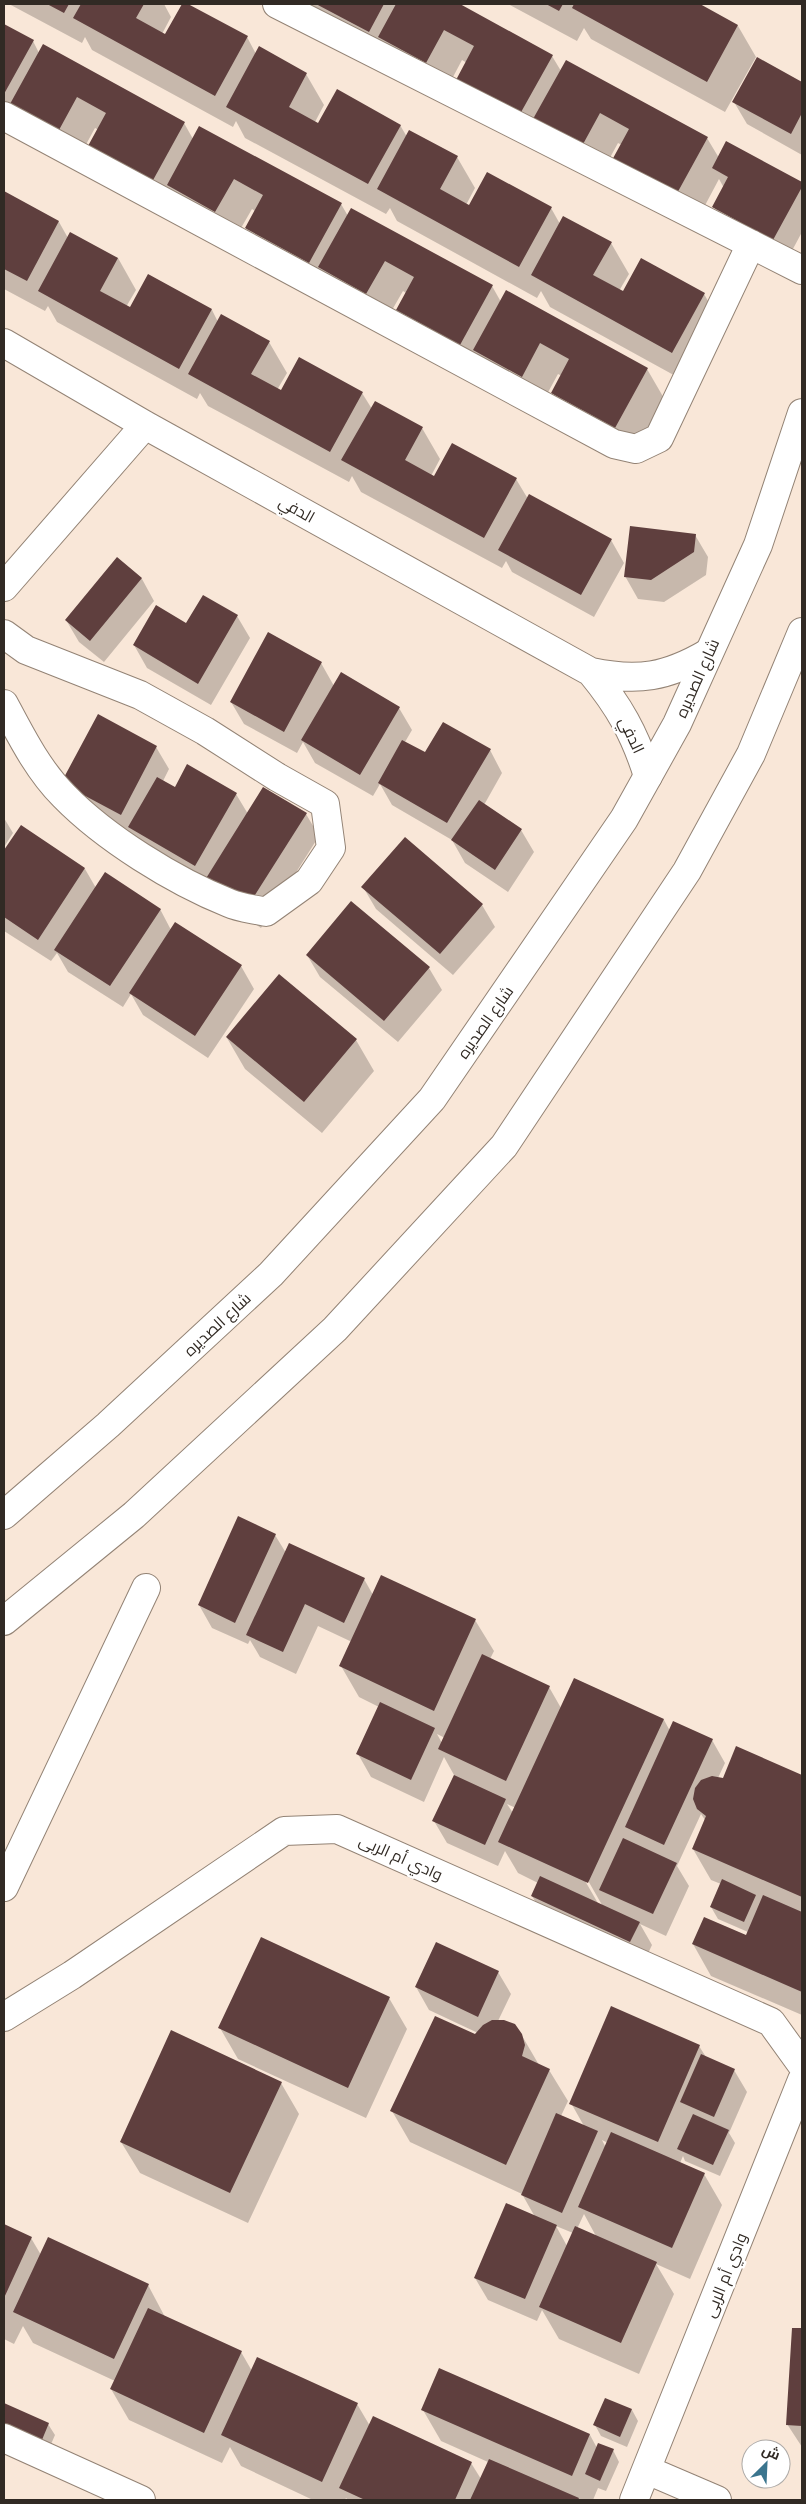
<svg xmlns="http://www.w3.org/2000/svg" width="806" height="2504" font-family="Raleway,Cairo,sans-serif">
	<rect width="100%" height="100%" fill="#f9e7d8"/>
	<!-- shadow -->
	<path fill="#0003" fill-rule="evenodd" d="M9 4H164L171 17 162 34 166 36 184 4H186L247 37 256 54 259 48 306 74 324 105 315 122 319 124 400 125 407 137 457 157 475 188 466 205 551 208 560 224 611 243 629 274 619 291 704 294 722 325 690 384 550 307 541 291 537 298 397 221 390 208 386 214 245 138 236 121 233 127 92 50 85 37 82 43Z
		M309 4H458L552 56 561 71 707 138 719 158 727 143 802 184V232L786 262 727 229 714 207 724 188 719 179 693 228 622 145 618 143 600 176 553 150 467 63 462 60 444 94 324 28Z
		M508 4H697L738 26 756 57 725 112 591 39 584 28 577 41Z
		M4 25 33 41 39 53 184 123 193 139 341 204 348 216 492 286 501 302 647 369 665 400 634 458 571 424 553 393 562 376 558 374 540 407 415 341 397 310 406 293 403 291 384 324 264 259 246 228 255 211 252 209 233 242 107 178 99 130 95 128 77 161 4 122Z
		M757 59 802 84V155L747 124 734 102Z
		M4 192 59 222 68 238 118 258 136 290 126 307 130 309 149 275 212 310 218 322 269 342 287 373 277 390 362 393 372 409 422 428 440 459 431 476 516 479 528 499 611 540 624 563 594 617 512 572 506 561 502 568 361 492 352 476 349 482 208 406 200 393 197 399 57 322 48 306 45 311 4 289Z
		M695 535 708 557 706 575 664 602 638 599 625 576Z
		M117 559 142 579 154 601 104 662 79 642 66 620Z
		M237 616 250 638 211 705 147 668 134 645Z
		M321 663 334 686 399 708 412 730 405 742 425 754 490 750 502 773 484 805 521 830 534 852 508 892 465 863 452 840 392 805 380 784 373 796 315 763 303 742 297 753 244 724 231 702Z
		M156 747 169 769 163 781 175 789 236 794 248 814H306L319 836 261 928 142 849 134 835 63 783Z
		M4 818 13 833 4 847Z
		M21 826 85 869 96 888 160 909 171 930 241 966 254 989 208 1058 143 1015 131 994 123 1007 68 972 57 953 51 961 4 931V853Z
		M363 887 482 905 495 927 453 975 376 909Z
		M307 955 429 968 442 990 398 1042 320 977Z
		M227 1038 356 1040 374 1071 322 1133 245 1069Z
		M275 1535 286 1553 364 1579 373 1595 382 1577 475 1620 494 1651 490 1659 549 1687 561 1708 575 1679 664 1720 670 1731 674 1723 712 1740 725 1763 718 1778 723 1779 737 1748 802 1776V2015L711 1976 693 1944 747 1936 748 1932 718 1919 711 1907 721 1884 711 1880 693 1849 705 1820 701 1814 677 1866 689 1886 666 1936 640 1924 652 1945 643 1964 545 1918 532 1896 538 1883 518 1873 505 1851 498 1866 447 1843 434 1821 454 1775 444 1757 424 1802 371 1777 358 1754 379 1707 359 1697 341 1666 352 1642 318 1626 296 1674 260 1657 250 1640 248 1644 212 1628 199 1605ZM437 1734 445 1738 442 1743ZM507 1804 516 1808 513 1813ZM586 1877 602 1905H599L584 1879Z
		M498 1972 511 1994 498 2021 521 2034 539 2065 549 2070 568 2101 561 2116 584 2126 571 2103 699 2046 706 2057 734 2070 747 2092 729 2133 735 2143 720 2176 685 2161 683 2156 680 2163 704 2174 722 2205 690 2279 656 2264 674 2294 639 2374 559 2339 542 2310 537 2321 488 2300 475 2278 535 2217 522 2194 410 2142 392 2111 478 2033 429 2010 416 1987ZM602 2140 608 2143 606 2148ZM584 2214 597 2238 577 2229ZM556 2226 573 2233 567 2246Z
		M389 1998 407 2029 366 2118 238 2059 220 2028Z
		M281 2083 299 2114 248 2223 140 2173 121 2142Z
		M4 2225 31 2238 41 2255 148 2285 165 2317 241 2352 252 2371 357 2404 370 2426 471 2463 481 2479 488 2462 441 2441 423 2410 590 2435 597 2448 613 2450 619 2462 606 2491 598 2488 593 2500H348L346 2498 345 2500H313L241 2466 230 2447 222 2463 129 2420 111 2389 115 2381 33 2343 23 2326 14 2344 4 2339Z
		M793 2329 802 2330V2447L787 2424Z
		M4 2404 48 2424 55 2435 45 2458 4 2439Z
		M632 2410 638 2421 627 2447 601 2436 595 2425Z"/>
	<!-- building -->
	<path fill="#5f3f3e" d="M47 4H69L64 13Z
		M81 4H144L136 18 165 34 182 4H188L248 36 215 96 73 18Z
		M316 4H384L369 32Z
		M396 4H460L553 55 520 114 456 80 474 46 444 30 426 63 378 37Z
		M546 4H563L559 11Z
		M574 4H700L738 25 707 82 572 8Z
		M4 24 34 40 4 94Z
		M43 44 185 122 152 182 88 146 106 113 77 97 59 130 10 104Z
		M259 46 307 73 289 107 318 123 337 89 401 125 368 184 226 107Z
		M757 57 802 82V113L791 134 732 102Z
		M566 60 708 137 675 197 611 162 629 129 600 113 582 146 533 119Z
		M199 126 342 203 309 263 245 228 263 195 234 179 215 212 167 185Z
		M409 130 458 156 440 189 469 205 487 172 552 207 519 267 377 189Z
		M726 141 802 182V187L773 240 712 207 728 177 712 168Z
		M4 191 59 221 27 281 4 269Z
		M351 208 493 285 460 345 396 310 414 277 385 261 366 294 318 267Z
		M563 216 612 242 593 275 623 291 641 258 705 293 672 353 531 275Z
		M70 232 118 258 100 291 130 307 148 274 212 309 179 369 38 291Z
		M506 290 648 368 615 428 551 393 569 359 540 343 522 377 473 350Z
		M221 314 270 341 251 374 281 390 299 357 363 392 330 452 188 374Z
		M375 401 423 427 405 460 434 476 452 443 517 478 484 538 341 460Z
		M529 494 612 539 581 595 498 550Z
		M630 526 696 534 694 552 651 580 624 577Z
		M117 557 142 578 90 641 65 620Z
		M203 595 238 615 198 684 133 645 156 605 186 623Z
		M268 632 322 662 284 732 230 702Z
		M341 672 400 707 360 775 301 740Z
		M98 714 157 746 121 815 61 783Z
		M443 722 491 749 447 823 378 783 402 740 425 752Z
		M187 764 237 793 195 866 128 827 157 777 175 787Z
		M263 787 307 813 248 906 205 880Z
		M479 800 522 829 495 870 451 840Z
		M21 825 85 868 38 940 4 917V850Z
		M405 837 483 904 440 954 361 887Z
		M105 872 161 909 110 986 54 950Z
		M351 901 430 967 384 1021 306 955Z
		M175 922 242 965 195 1036 129 993Z
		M279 974 357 1039 304 1102 226 1037Z
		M238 1516 276 1534 235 1623 198 1605Z
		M289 1543 365 1578 344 1623 305 1604 283 1652 246 1635Z
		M381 1575 476 1619 434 1711 339 1666Z
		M482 1654 550 1686 506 1781 438 1749Z
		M574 1678 664 1719 588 1883 498 1842Z
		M380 1702 435 1728 411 1780 356 1754Z
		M673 1721 713 1739 664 1845 625 1827Z
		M736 1746 802 1775V1897L692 1849 706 1816 697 1809 693 1799 695 1788 701 1780 712 1776 723 1778Z
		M454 1775 506 1799 485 1845 432 1821Z
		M623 1838 677 1863 653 1914 599 1890Z
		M540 1876 640 1922 630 1942 531 1896Z
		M722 1879 756 1895 744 1922 710 1907Z
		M763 1895 802 1912V1992L692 1944 704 1917 746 1935Z
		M261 1937 390 1997 348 2088 218 2028Z
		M436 1942 499 1971 478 2017 415 1987Z
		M611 2006 700 2045 658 2142 569 2104Z
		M435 2016 475 2034 483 2025 492 2020H504L515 2024 522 2034 525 2045 522 2056 550 2069 506 2165 390 2111Z
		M171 2030 282 2082 230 2193 120 2142Z
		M701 2054 735 2069 714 2117 680 2102Z
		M556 2113 598 2131 562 2213 521 2195Z
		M693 2114 729 2130 713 2165 677 2149Z
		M611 2132 705 2173 672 2248 578 2207Z
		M506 2203 557 2225 525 2299 474 2278Z
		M4 2224 32 2237 4 2298Z
		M575 2226 657 2262 621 2343 539 2307Z
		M48 2237 149 2284 114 2359 13 2312Z
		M148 2308 242 2351 204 2433 110 2389Z
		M792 2328H802V2426L786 2425Z
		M257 2357 358 2403 322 2482 221 2435Z
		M439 2368 590 2434 572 2476 421 2410Z
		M605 2398 632 2409 620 2437 593 2425Z
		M4 2403 49 2423 39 2447 4 2431Z
		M373 2416 472 2462 455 2500H365L339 2488Z
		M598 2443 614 2449 600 2481 585 2474Z
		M489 2459 579 2498 578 2500H470Z"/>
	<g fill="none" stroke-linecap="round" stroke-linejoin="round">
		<!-- minor casing -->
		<g stroke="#938375" stroke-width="30">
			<path id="minor" d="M277 4 802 270
				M4 116 614 444 636 449 659 438 751 244
				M4 343 145 425 591 672C638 682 667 677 708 653
				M4 587 145 425
				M4 634 26 650 140 695 205 731 277 777 325 804 331 848 309 881 266 912C254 909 240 908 229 903 174 881 105 838 64 796 38 770 21 736 4 704
				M591 672C619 706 635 734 648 776
				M4 1887 146 1588
				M4 2017 72 1975 284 1831 337 1829 771 2022 802 2065
				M4 2438 141 2500
				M647 2470 717 2500
				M634 2500 802 2080"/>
		</g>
		<!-- major casing -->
		<g stroke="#938375" stroke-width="30">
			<path id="major" d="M4 1515 108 1425 271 1274 432 1099 624 819 677 724 758 545 802 413
				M4 1621 134 1515 335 1329 504 1146 687 871 751 754 802 632"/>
		</g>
		<!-- minor -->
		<use href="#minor" stroke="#fff" stroke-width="28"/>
		<!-- major -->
		<use href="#major" stroke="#fff" stroke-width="28"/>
	</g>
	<g text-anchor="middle" stroke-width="5" stroke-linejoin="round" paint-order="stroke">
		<!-- street labels -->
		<g font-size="16" fill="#312a24" stroke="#fff">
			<text transform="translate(297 509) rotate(29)" y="6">الدفي</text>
			<text transform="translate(697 678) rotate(-66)" y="6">شارع الصديره</text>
			<text transform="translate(632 735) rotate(65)" y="6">الدفي</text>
			<text transform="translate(485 1022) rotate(-55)" y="6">شارع الصديره</text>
			<text transform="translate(217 1324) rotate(-43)" y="6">شارع الصديره</text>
			<text transform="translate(401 1857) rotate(24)" y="6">وادي أم الربى</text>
			<text transform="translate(725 2275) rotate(-68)" y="6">وادي أم الربى</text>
		</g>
	</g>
	<!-- border -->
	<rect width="806" height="2504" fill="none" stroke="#312a24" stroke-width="10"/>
	<!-- north arrow -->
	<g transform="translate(766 2464) rotate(24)"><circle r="24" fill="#ffffff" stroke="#adaaa7"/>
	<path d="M0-4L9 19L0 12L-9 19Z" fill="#3b758e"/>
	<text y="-8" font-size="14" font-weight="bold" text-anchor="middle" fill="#312a24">ش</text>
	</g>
</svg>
